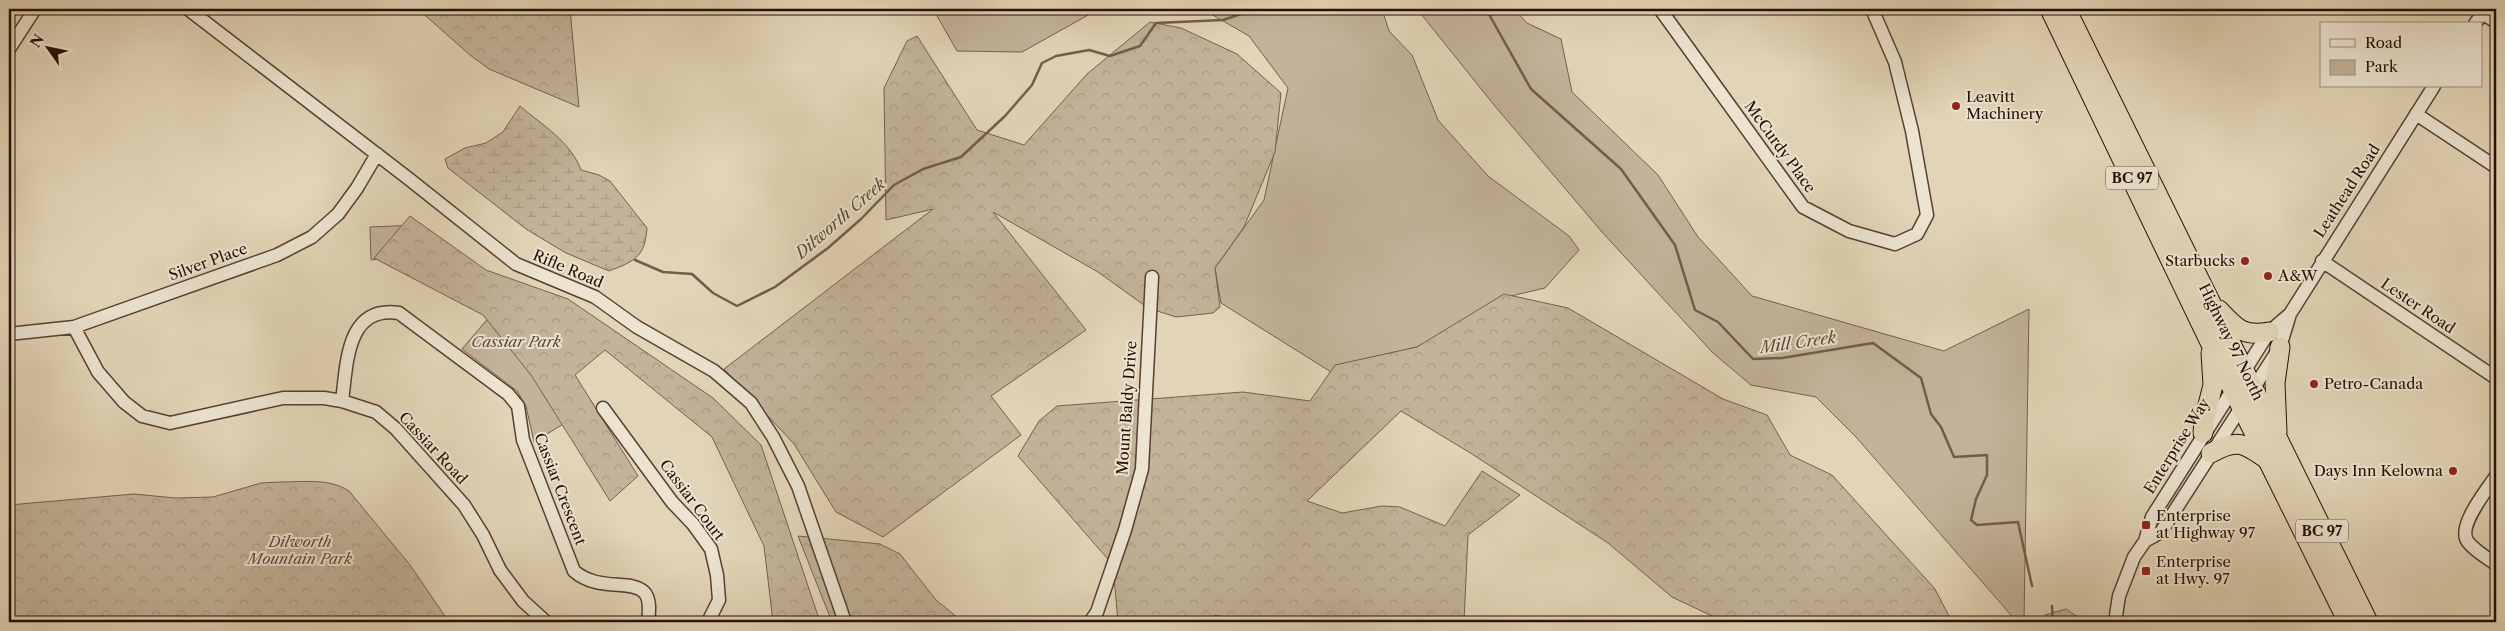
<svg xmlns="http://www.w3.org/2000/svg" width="2505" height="631" font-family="'Libre Caslon Text',serif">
	<defs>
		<pattern id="forest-crowns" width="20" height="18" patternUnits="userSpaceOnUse" patternTransform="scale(1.25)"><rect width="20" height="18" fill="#c2b399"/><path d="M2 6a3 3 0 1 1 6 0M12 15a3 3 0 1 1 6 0" fill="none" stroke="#a79982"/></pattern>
		<pattern id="wetland-marsh" width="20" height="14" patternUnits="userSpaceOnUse" patternTransform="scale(1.25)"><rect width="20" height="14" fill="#c2b399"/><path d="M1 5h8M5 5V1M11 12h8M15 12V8" fill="none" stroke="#a79982"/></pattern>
	</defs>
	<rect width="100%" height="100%" fill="#e2d5b7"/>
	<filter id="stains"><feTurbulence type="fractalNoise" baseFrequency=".004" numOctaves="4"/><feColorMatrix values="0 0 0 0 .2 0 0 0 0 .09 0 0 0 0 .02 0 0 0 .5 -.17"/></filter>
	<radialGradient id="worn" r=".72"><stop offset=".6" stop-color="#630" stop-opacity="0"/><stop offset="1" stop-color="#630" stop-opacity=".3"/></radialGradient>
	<!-- green -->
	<path fill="#c2b399" stroke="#74604e" d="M933 9H1099L1022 52 957 51Z
		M1182 9H1382L1389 31 1412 55 1438 120 1488 176 1569 236 1579 250 1545 288 1511 296 1417 347 1343 364 1331 372 1221 303 1215 268 1264 200 1288 88 1249 36 1204 10Z
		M1417 9H1514L1527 23 1561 39 1572 92 1658 175 1698 237 1752 296 1944 351 2029 309 2024 622H2017L1856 437 1816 397 1751 385 1713 353 1602 232 1494 105Z
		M418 225 552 350 594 405 534 442 526 406 517 391 462 349 496 309 418 255 371 260 370 227Z"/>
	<!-- forest -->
	<path fill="url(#forest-crowns)" stroke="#74604e" d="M418 9H570L579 107 489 69 470 55Z
		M1150 22 1181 28 1237 54 1281 93 1275 152 1244 227 1215 268 1220 307 1213 313 1176 317 1148 308 1098 272 993 212 1086 330 991 396 1021 435 883 537 836 512 794 444 724 369 933 209 886 220 884 88 907 41 917 36 977 130 1024 145 1087 74Z
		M410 216 486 270 568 299 713 398 761 445 820 622H773L764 546 712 437 605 350 575 375 638 476 610 501 531 375 483 315 374 258Z
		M1504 294 1568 308 1723 399 1767 415 1790 455 1832 475 1935 589 1952 622H1717L1712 616 1672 597 1608 543 1472 454 1401 411 1307 501 1342 513 1382 506 1400 507 1445 526 1482 471 1520 495 1468 535 1464 622H1239L1215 615 1210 622H1118L1113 565 1018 456 1039 421 1057 406 1243 392 1310 401 1335 365 1417 347Z
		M281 482C303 482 330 478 349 491L410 565 449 622H9V505L134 494 175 498 213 497 261 483Z
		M798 536 880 544 900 554 936 600 963 622H832Z
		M2066 609 2085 622H2041L2045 615Z"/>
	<!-- wetland -->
	<path fill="url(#wetland-marsh)" stroke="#74604e" d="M520 106C542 125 571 142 581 170L599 175 610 181 647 228C645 257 635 261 609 271L566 253 526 229 448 168 445 159 465 148 486 143 503 132Z"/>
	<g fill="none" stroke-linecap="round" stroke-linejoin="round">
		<!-- stream -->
		<path stroke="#715d4b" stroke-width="2.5" d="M1486 9 1531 89 1621 169 1675 245 1695 310 1718 322 1753 359 1782 358 1873 343 1921 378 1931 414 1941 427 1954 457 1987 455V475L1976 499 1971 520 1977 525 2018 522 2032 586
			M635 260 663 272 692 274 713 293 737 306 775 287 828 248 861 219 894 185 923 169 961 157 1005 116 1032 85 1042 63 1056 56 1089 50 1110 56 1140 46 1156 23 1223 20 1256 9
			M2052 606 2053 622"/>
		<!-- minor casing -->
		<g stroke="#564031" stroke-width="15">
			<path id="minor" d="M188 9 409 179 516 264 595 297 637 327 714 371 751 403 773 437 798 486 845 622
				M1660 9 1803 207 1849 231 1895 244 1917 234 1927 215 1912 131 1895 62 1872 9
				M2482 13 2496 22
				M2475 24 2485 9
				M9 49 35 9
				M2416 114 2496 167
				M2322 261 2496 378
				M74 327 98 372 124 402 142 416 170 423 283 398H324L342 401 376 412 396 429 464 505 483 535 500 570 523 601 546 622
				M9 334 74 327 277 255 312 237 338 214 357 188 377 154
				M342 401C347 364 346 305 399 313L508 394 518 406 523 440 574 571C598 592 631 579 644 592 651 599 649 613 648 622
				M603 408 672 502 693 524 711 549 717 575 719 600 708 622
				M2496 476C2487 490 2456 527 2468 542 2475 551 2487 558 2496 564
				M2145 541 2161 532 2280 347 2290 314 2434 86
				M1090 622 1097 612 1125 530 1142 469 1152 277
				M2115 622 2119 596 2134 557 2145 541 2152 517 2269 332 2290 314"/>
		</g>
		<!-- highway casing -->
		<g stroke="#270e04" stroke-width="21">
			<path id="highway" d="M2050 9 2232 388 2348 622
				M2066 9 2368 622
				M2219 310C2236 328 2243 337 2269 332
				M2277 432 2275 383 2280 347
				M2203 433 2204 421 2213 385 2211 353
				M2211 453C2237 438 2244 443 2268 460"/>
		</g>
		<!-- minor -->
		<use href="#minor" stroke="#ece4d0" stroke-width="12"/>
		<!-- highway -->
		<use href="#highway" stroke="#e2d5b7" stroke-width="19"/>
	</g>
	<!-- markers -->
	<g fill="#8f2418" stroke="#ece4d0" stroke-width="2">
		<circle cx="1956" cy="106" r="5"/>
		<circle cx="2245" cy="261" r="5"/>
		<circle cx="2268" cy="276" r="5"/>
		<circle cx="2314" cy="384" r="5"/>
		<circle cx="2453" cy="471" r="5"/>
		<rect x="2141" y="520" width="10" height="10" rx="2.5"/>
		<rect x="2141" y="566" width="10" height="10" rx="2.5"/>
	</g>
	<g text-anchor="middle" stroke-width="4" stroke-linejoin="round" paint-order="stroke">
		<!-- shield labels -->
		<g fill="#ece4d0" stroke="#624e41" stroke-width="1">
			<rect x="2106" y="166.5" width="52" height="23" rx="4"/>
			<rect x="2296" y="519.5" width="52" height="23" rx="4"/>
		</g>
		<g font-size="14" font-weight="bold" fill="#270e04">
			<text x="2132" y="183">BC 97</text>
			<text x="2322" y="536">BC 97</text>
		</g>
		<!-- poi labels -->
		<g font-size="15" fill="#270e04" stroke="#ece4d0" text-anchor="start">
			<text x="1966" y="102">Leavitt<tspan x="1966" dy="17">Machinery</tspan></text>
			<text x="2235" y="266" text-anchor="end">Starbucks</text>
			<text x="2278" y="281">A&amp;W</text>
			<text x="2324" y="389">Petro-Canada</text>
			<text x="2443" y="476" text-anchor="end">Days Inn Kelowna</text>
			<text x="2156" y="521">Enterprise<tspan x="2156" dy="17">at Highway 97</tspan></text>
			<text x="2156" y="567">Enterprise<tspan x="2156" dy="17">at Hwy. 97</tspan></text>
		</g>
		<!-- street labels -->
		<g font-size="15" fill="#270e04" stroke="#ece4d0">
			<text transform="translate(1780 147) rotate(54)" y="5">McCurdy Place</text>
			<text transform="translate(2347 191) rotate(-57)" y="5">Leathead Road</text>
			<text transform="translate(208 262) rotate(-20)" y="5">Silver Place</text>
			<text transform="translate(568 269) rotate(23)" y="5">Rifle Road</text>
			<text transform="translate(2418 306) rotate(34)" y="5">Lester Road</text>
			<text transform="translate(2231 342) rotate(64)" y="5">Highway 97 North</text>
			<text transform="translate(1127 408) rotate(-86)" y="5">Mount Baldy Drive</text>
			<text transform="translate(2177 446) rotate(-58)" y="5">Enterprise Way</text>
			<text transform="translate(433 448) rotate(47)" y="5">Cassiar Road</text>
			<text transform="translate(560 489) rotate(69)" y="5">Cassiar Crescent</text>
			<text transform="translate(692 500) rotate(53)" y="5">Cassiar Court</text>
		</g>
		<!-- park labels -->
		<g font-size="15" font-style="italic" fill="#5d4838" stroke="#ece4d0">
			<text x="516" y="347">Cassiar Park</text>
			<text x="300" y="547">Dilworth<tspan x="300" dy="17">Mountain Park</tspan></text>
		</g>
		<!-- water labels -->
		<g font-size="16" font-style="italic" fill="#5e4939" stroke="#ece4d0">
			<text transform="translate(840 218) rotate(-41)" y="6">Dilworth Creek</text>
			<text transform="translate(1798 342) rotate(-8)" y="6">Mill Creek</text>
		</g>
	</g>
	<!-- margin -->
	<rect width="2505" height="631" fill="none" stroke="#e2d5b7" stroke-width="30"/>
	<rect x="10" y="10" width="2485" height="611" fill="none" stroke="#270e04" stroke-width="2.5"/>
	<rect x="15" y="15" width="2475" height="601" fill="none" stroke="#270e04"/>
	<!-- legend -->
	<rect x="2320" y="22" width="162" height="65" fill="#ece4d0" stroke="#9d8e7e"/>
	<rect x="2330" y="39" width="25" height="8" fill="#ece4d0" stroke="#9d8e7e"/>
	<text x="2365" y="48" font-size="15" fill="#270e04">Road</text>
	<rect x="2330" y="60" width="25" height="15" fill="#c2b399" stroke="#9d8e7e"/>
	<text x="2365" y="72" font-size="15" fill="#270e04">Park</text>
	<!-- north arrow -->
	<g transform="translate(48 48) rotate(303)" stroke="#ece4d0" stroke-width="4" paint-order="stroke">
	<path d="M0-4L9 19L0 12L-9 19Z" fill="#270e04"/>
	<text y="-8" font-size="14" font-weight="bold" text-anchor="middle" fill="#270e04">N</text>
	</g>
	<rect width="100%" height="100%" filter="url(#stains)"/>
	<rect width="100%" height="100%" fill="url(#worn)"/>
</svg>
